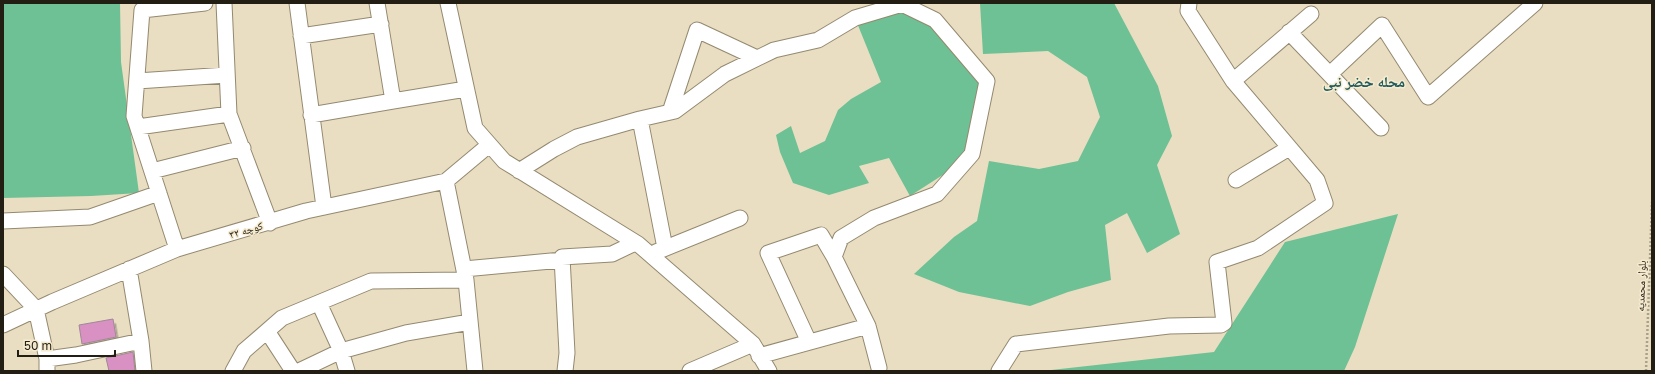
<svg xmlns="http://www.w3.org/2000/svg" width="1655" height="374" font-family="'Golos Text','Noto Naskh Arabic',sans-serif">
	<defs>
		<filter id="shadow"><feDropShadow dx="2.5" dy="4.5" stdDeviation="0" flood-color="#0004"/></filter>
	</defs>
	<rect width="100%" height="100%" fill="#e9dec2"/>
	<!-- forest -->
	<path fill="#6dc194" d="M3 3H120L121 62 139 193 91 196 3 198Z
		M980 3H1114L1158 86 1172 136 1157 165 1180 234 1147 253 1127 213 1105 225 1111 280 1068 292 1030 306 959 292 914 274 954 237 977 221 989 161 1039 169 1078 161 1100 117 1087 77 1048 51 983 54Z
		M902 4 935 20 987 81 966 160 910 196 889 158 859 166 869 183 829 195 793 183 780 152 776 135 791 126 800 153 825 141 838 110 851 99 881 82 855 18Z
		M1398 214 1355 347 1344 371H1042L1214 352 1285 242Z"/>
	<!-- building -->
	<path fill="#d891c2" stroke="#a18798" filter="url(#shadow)" d="M113 319 116 337 82 344 79 325Z
		M133 352 135 371H109L106 358Z"/>
	<g fill="none" stroke-linecap="round" stroke-linejoin="round">
		<!-- minor casing -->
		<g stroke="#948970" stroke-width="17">
			<path id="minor" d="M224 3 229 114 270 223
				M297 3 324 207
				M377 3 393 101 466 89
				M448 3 475 128 504 161 638 244 753 344 769 371
				M1289 32 1381 128
				M301 36 381 24
				M1330 74 1382 25 1428 97 1535 3
				M137 81 227 75
				M1233 81 1311 14
				M670 112 697 30 757 58
				M311 115 393 101
				M640 119 665 248
				M138 127 229 114
				M152 171 243 148
				M519 171 554 149 577 137 640 119 675 111 725 74 774 50 818 40 855 18 902 4 935 20 987 81 972 154 937 194 874 218 841 238 834 257
				M1236 180 1289 148
				M446 181 466 280 475 371
				M3 221 90 217 159 193
				M177 249 134 116 142 10 205 3
				M656 252 740 218
				M129 269 141 341
				M464 269 562 260
				M3 274 36 309 47 359V371
				M319 303 341 351 347 371
				M3 325 52 302 177 249 306 211 446 181 489 145
				M267 331 293 371
				M809 342 768 253 821 235 834 257 868 326
				M759 356 868 326 879 368
				M47 359 76 355 141 341 144 371
				M233 371 244 351 282 318 371 281 466 280
				M299 371 341 351 406 333 470 322
				M565 371 567 353 562 257 612 254 635 243
				M690 371 753 344
				M999 371 1016 344 1169 326 1221 325 1224 323 1217 262 1258 248 1325 203 1317 180 1233 81 1188 11 1189 3"/>
		</g>
		<!-- path -->
		<path stroke="#aaa18b" stroke-width="2.5" stroke-dasharray="2 2" stroke-linecap="butt" d="M1646 371 1652 202"/>
		<!-- minor -->
		<use href="#minor" stroke="#fff" stroke-width="15"/>
	</g>
	<g text-anchor="middle" stroke-width="3" stroke-linejoin="round" paint-order="stroke">
		<!-- street labels -->
		<g font-size="11" fill="#221e14" stroke="#f7ebcf">
			<text transform="translate(246 230) rotate(-16)" y="4">کوچه ۳۲</text>
			<text transform="translate(1641 286) rotate(-88)" y="4">بلوار محمدیه</text>
		</g>
		<!-- district labels -->
		<g font-size="15" font-weight="bold" fill="#215c5d" stroke="#f7ebcf">
			<text x="1364" y="87">محله خضر نبی</text>
		</g>
	</g>
	<!-- border -->
	<rect width="1655" height="374" fill="none" stroke="#221e14" stroke-width="8"/>
	<!-- scale -->
	<path d="M18 350v6h97v-6" fill="none" stroke="#221e14" stroke-width="2"/>
	<text x="24" y="350" font-size="12" fill="#221e14" stroke="#f7ebcf" stroke-width="3" paint-order="stroke">50 m</text>
</svg>
